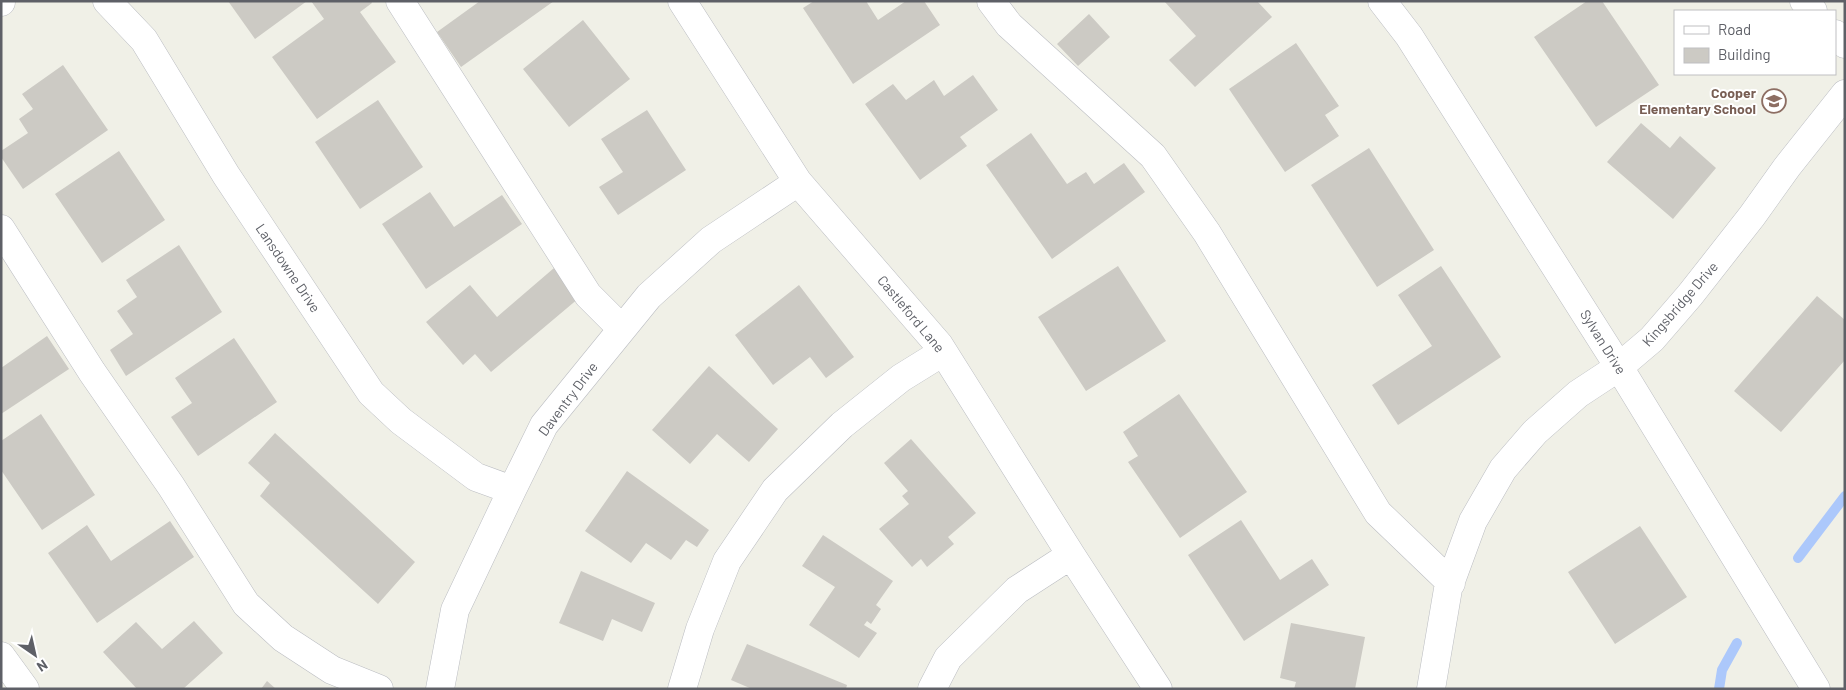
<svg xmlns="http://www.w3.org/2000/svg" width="1846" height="690" font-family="Barlow,sans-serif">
	<rect width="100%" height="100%" fill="#f0f0e7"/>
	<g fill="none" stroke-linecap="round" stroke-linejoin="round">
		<!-- stream -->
		<path stroke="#acc8fb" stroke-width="10" d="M1798 558 1845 496
			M1719 689 1722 670 1737 643"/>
	</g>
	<!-- building -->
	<path fill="#cccac4" d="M228 1H307L255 39Z
		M311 1H371L372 3 360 12 396 62 317 119 272 57 324 19Z
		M480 1H554L461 67 437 32Z
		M814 1H866L878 20 906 1H924L940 25 853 84 803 8Z
		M1164 1H1257L1272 17 1195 87 1169 60 1196 36Z
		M1587 1H1602L1659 85 1596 127 1534 37Z
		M1089 14 1110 37 1078 66 1057 44Z
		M583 20 630 79 569 127 523 69Z
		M1296 43 1339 106 1325 115 1339 136 1285 172 1229 89Z
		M63 65 108 130 23 189 1 157V151L28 133 19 119 33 109 22 94Z
		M973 75 998 110 960 137 967 146 920 180 865 104 893 84 906 100 934 80 944 96Z
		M378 100 423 167 360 209 315 142Z
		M647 110 686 170 618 215 599 187 623 172 601 139Z
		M1641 123 1670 148 1680 136 1716 168 1673 219 1607 162Z
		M1031 133 1067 184 1086 172 1094 184 1124 163 1145 192 1052 259 986 165Z
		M1369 148 1434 250 1377 287 1311 185Z
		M119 151 165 220 102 263 55 194Z
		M430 192 454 227 502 195 522 224 426 289 382 224Z
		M179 245 222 312 126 376 110 350 133 334 117 311 137 297 126 280Z
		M1118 266 1166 341 1086 391 1038 317Z
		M1441 266 1501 357 1398 425 1372 385 1432 346 1398 295Z
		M554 268 579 298 491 372 475 354 463 365 426 322 470 285 497 317Z
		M799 285 854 357 826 378 810 357 773 385 735 335Z
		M1817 296 1845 320V360L1781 432 1734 391Z
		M47 336 69 369 1 414V368Z
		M234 338 277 402 198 456 171 417 192 403 175 378Z
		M709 366 778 429 749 462 717 434 690 464 652 430Z
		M1179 394 1247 492 1180 538 1128 462 1138 456 1123 432Z
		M41 414 95 495 42 530 1 470V441Z
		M275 433 415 562 378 604 260 496 270 483 248 463Z
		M911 439 976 513 948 537 954 544 927 567 921 559 912 567 879 529 909 504 902 496 908 491 884 463Z
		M627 471 709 530 697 547 686 540 671 560 646 543 631 563 585 531Z
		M1241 520 1280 580 1312 559 1329 585 1244 641 1188 555Z
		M170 521 194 557 97 623 48 553 87 525 111 561Z
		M1640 526 1687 597 1615 644 1568 572Z
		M823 535 893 581 876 605 881 609 871 624 867 621 864 625 877 633 859 658 809 625 835 587 802 566Z
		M581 571 655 603 642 632 612 619 603 641 559 623Z
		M194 621 223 653 183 689H137L103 652 136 622 162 649Z
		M1291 623 1365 637 1355 689H1294L1296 682 1280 678Z
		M747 644 847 685 846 689H752L731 680Z
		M267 681 276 689H261Z"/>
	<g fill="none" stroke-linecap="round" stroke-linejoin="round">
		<!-- minor casing -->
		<g stroke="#bbbdc2" stroke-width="29">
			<path id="minor" d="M107 1 144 40 226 175 371 393 401 421 476 477 512 490
				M400 1 588 295 622 329
				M682 1 798 182 939 345 1071 555 1158 689
				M991 1 1009 25 1153 156 1207 233 1378 513 1451 583
				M1382 1 1409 36 1619 367 1816 689
				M1804 1 1813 11
				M1 2V1
				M1835 34 1845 44
				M1 229 92 372 171 486 246 604 283 638 332 670 379 689
				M1 656 25 689
				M440 689 455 610 512 490 544 425 649 296 711 240 798 182
				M682 689 700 629 727 561 775 490 842 425 901 378 943 352
				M932 689 948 658 1017 590 1071 555
				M1431 689 1448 589 1473 521 1503 469 1535 432 1578 394 1619 367 1652 339 1690 295 1752 216 1787 167 1845 94"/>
		</g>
		<!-- minor -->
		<use href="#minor" stroke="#fff" stroke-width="28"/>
	</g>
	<!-- icons -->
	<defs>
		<g id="school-ring" transform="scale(1.25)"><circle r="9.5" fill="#fff" stroke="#8d6e63" stroke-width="1.5"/><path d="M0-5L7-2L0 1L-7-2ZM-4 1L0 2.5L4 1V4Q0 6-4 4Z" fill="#8d6e63"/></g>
	</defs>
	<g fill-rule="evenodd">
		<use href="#school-ring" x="1774" y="101"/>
	</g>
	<g text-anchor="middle" stroke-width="4" stroke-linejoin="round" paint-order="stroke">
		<!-- education labels -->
		<g font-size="14" font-weight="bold" fill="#785e54" stroke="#fff" text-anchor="end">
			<text x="1756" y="98">Cooper<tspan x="1756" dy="16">Elementary School</tspan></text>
		</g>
		<!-- street labels -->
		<g font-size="14" fill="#5e6067" stroke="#fff">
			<text transform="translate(288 268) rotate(56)" y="5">Lansdowne Drive</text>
			<text transform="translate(1680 304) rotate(-49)" y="5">Kingsbridge Drive</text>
			<text transform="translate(911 314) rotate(50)" y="5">Castleford Lane</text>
			<text transform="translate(1603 342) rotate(58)" y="5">Sylvan Drive</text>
			<text transform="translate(568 399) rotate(-53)" y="5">Daventry Drive</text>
		</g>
	</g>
	<!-- border -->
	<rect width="1846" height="690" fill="none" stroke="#5e6067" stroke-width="5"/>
	<!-- legend -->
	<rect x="1674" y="10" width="162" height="65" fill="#ffffff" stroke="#bfbfc2"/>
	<rect x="1684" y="26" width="25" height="8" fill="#ffffff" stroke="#bfbfc2"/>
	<text x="1718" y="35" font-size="15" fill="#5e6067">Road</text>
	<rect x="1684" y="48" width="25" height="15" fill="#cccac4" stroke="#bfbfc2"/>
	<text x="1718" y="60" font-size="15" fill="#5e6067">Building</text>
	<!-- north arrow -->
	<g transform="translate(35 655) rotate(146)" stroke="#ffffff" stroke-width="4" paint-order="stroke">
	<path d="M0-4L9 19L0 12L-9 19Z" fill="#5e6067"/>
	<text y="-8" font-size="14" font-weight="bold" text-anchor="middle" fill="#5e6067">N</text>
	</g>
</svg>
